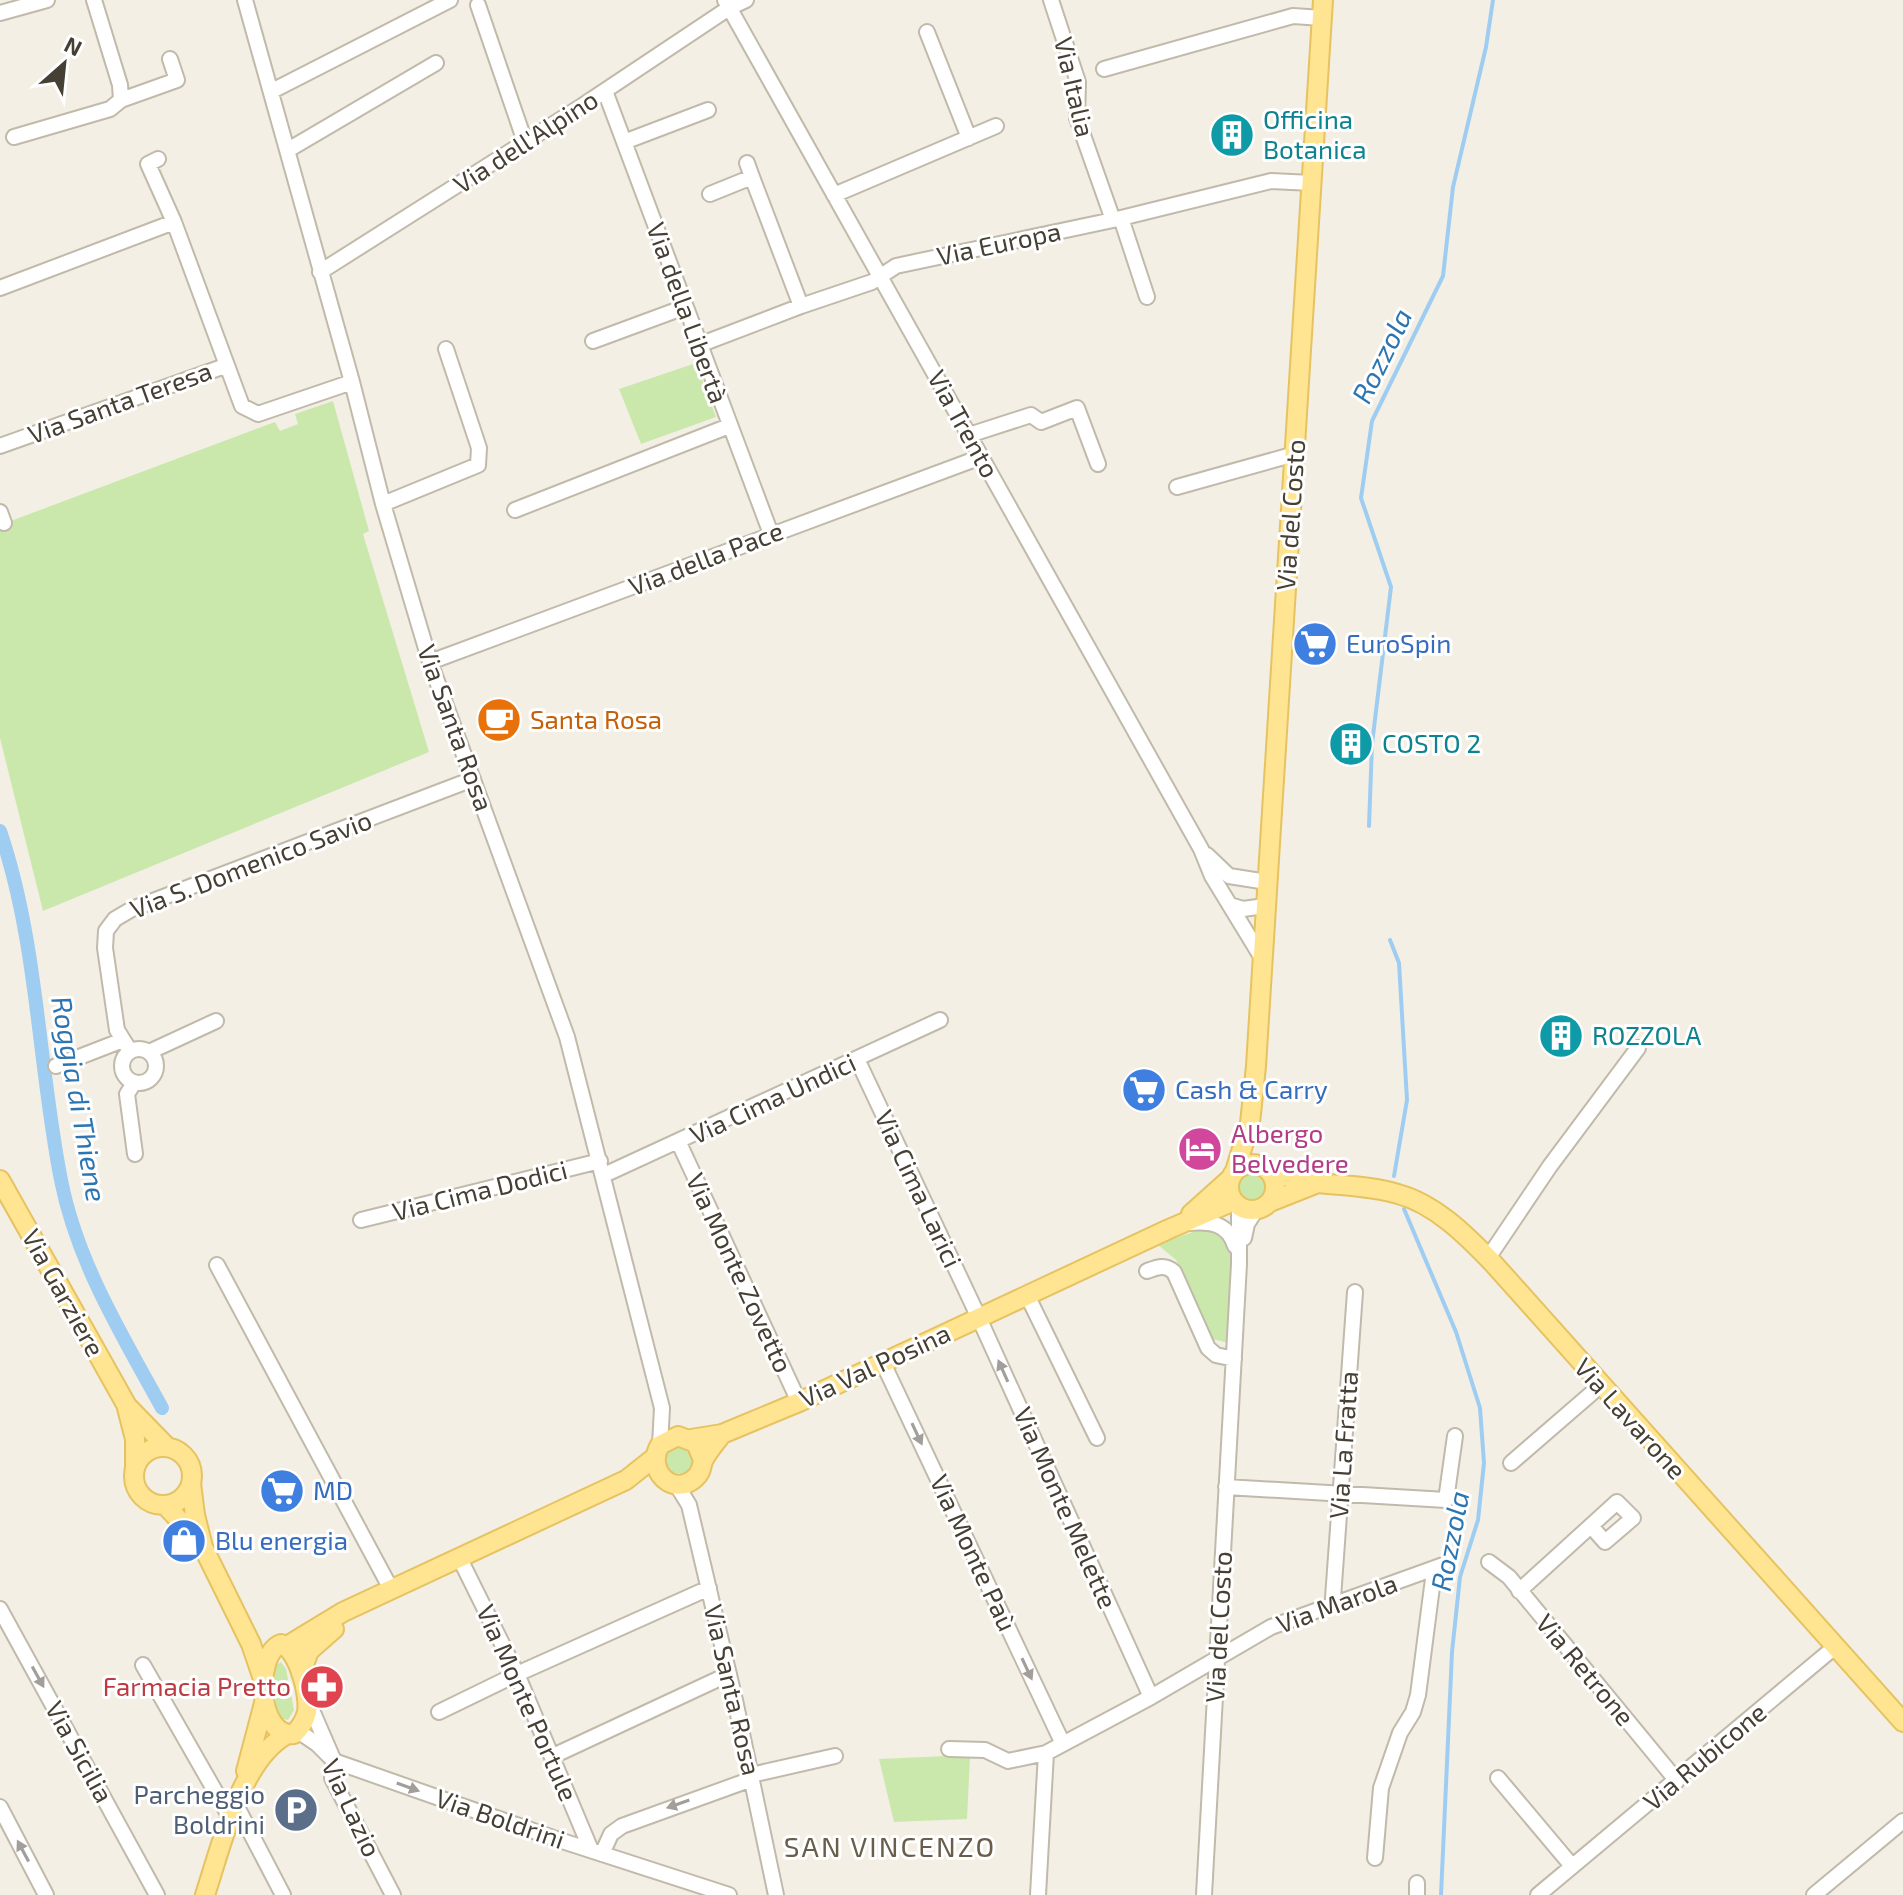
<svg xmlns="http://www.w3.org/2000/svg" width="1903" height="1895" font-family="'Exo 2',sans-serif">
	<rect width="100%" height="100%" fill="#f3efe5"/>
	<!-- green -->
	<path fill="#cbe8ac" d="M696 363 716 417 641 444 619 389Z
		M333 401 369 531 363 534 429 752 43 911 0 738V525L275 422 280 431 298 424 295 414Z
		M1238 1188a15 15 0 1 1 30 0a15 15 0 1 1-30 0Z
		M1208 1227 1219 1228 1231 1247 1229 1343 1212 1339 1176 1260 1157 1244Z
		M687 1442 695 1465 683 1474 672 1473 664 1464 667 1448Z
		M281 1662 286 1669 294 1710 288 1720 279 1718 277 1715 274 1673 276 1665Z
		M947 1756 970 1758 967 1819 894 1822 879 1759Z"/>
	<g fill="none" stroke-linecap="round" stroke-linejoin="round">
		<!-- stream -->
		<path stroke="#9fcdf1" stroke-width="4" d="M1369 826 1372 744 1391 587 1361 498 1372 421 1443 276 1453 187 1486 47 1493 0
			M1390 940 1399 963 1407 1100 1394 1176
			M1404 1209 1456 1332 1480 1408 1484 1463 1478 1520 1460 1577 1452 1652 1441 1895"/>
		<!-- canal -->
		<path stroke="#9fcdf1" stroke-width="14" d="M0 831C38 943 38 1064 61 1180 77 1262 122 1335 162 1408"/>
		<!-- minor casing -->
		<g stroke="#c1baaa" stroke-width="18">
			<path id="minor" d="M245 0 352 382 383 504 430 662 567 1037 662 1408 660 1445
				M725 0 1201 849 1212 876 1262 958
				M1051 0 1078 82 1077 118 1113 220
				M478 5 525 142
				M0 13 47 0
				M927 32 969 138
				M1104 69 1293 16 1322 18
				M272 91 450 0
				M605 91 771 534
				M121 100 177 80 170 59
				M14 137 110 109 121 100 120 85 94 0
				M624 142 708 110
				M288 150 436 63
				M158 159 148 164 174 222 242 406 258 414 352 382
				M752 177 801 306
				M710 194 752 177 747 163
				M834 195 996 126
				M1121 218 1147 297
				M320 272 582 106 729 8 746 0
				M0 288 174 222
				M593 341 685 307
				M699 345 801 306 872 282 896 266 1113 220 1271 181 1312 183
				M969 435 1031 415 1041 422 1077 408 1098 464
				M0 446 225 366
				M1177 487 1295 454
				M383 504 478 465 479 448 446 349
				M515 510 729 426
				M0 512 4 523
				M430 662 981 457
				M1207 855 1229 876 1267 882
				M1230 905 1243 909 1265 906
				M122 1066a17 17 0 1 1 34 0a17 17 0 1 1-34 0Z
				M130 1051 117 1030 105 948 106 931 115 919 132 909 473 779
				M149 1052 216 1021
				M857 1059 979 1318 1151 1697
				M56 1066 123 1040
				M134 1083 127 1094 135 1154
				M679 1143 799 1402
				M604 1175 940 1020
				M361 1220 600 1161
				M1188 1223C1210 1221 1228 1223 1235 1246
				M1244 1238 1247 1224 1256 1210
				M1488 1258 1550 1166 1638 1048
				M217 1265 391 1589
				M1147 1271C1158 1267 1165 1264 1174 1272L1208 1348 1216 1355 1234 1359
				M1027 1295 1097 1438
				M883 1363 1063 1744
				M1511 1463 1600 1386
				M676 1484 689 1505 735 1700 776 1895
				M1226 1487 1446 1500 1455 1436
				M459 1557 517 1674 591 1850
				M1489 1562 1509 1577 1677 1781
				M1519 1591 1617 1502 1633 1518 1605 1542 1591 1526
				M1333 1598 1355 1292
				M0 1609 157 1895
				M143 1665 231 1819
				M308 1701 334 1761 332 1778 393 1895
				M439 1712 517 1674 709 1588
				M298 1731 317 1744 334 1761 556 1839 729 1895
				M949 1749 985 1750 1008 1761 1046 1753 1151 1697 1271 1627 1443 1565
				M553 1756 729 1674
				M751 1775 835 1756
				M1498 1778 1572 1866
				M236 1805 283 1895
				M0 1807 46 1895
				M602 1854 611 1834 622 1826 752 1779
				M1375 1858 1381 1788 1400 1733 1413 1712 1418 1695 1433 1579 1443 1566
				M1038 1895 1046 1753
				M1204 1895 1239 1264V1206
				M1417 1895V1883
				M1538 1895 1830 1651 1834 1644
				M1814 1895 1903 1821"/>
		</g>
		<!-- major casing -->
		<g stroke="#e6c360" stroke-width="22">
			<path id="major" d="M1229 1187a23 23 0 1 1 46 0a23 23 0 1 1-46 0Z
				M1235 1171 1250 1123 1256 1066 1323 0
				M1271 1173C1286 1176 1303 1181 1319 1183 1345 1186 1372 1186 1398 1194 1435 1204 1466 1235 1492 1262L1903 1722
				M0 1180 127 1406 166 1446
				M1270 1202 1318 1183
				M1191 1214 1230 1179
				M127 1408 135 1439V1466
				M691 1439 722 1434 799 1402 1169 1229 1234 1201
				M134 1476a29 29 0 1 1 58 0a29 29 0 1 1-58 0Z
				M703 1460 696 1443 678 1436 660 1445C645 1470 673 1498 695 1478 701 1473 701 1468 703 1461 707 1452 716 1442 722 1434
				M191 1483 195 1515 203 1547 251 1644 262 1676
				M165 1505 199 1541
				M281 1644C298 1649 310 1695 307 1712 305 1721 300 1728 294 1734 257 1738 254 1654 281 1644Z
				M287 1646 343 1612 626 1480 655 1457
				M301 1673 309 1651 334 1629
				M246 1771 264 1703
				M205 1895C221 1847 240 1761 286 1735"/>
		</g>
		<!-- minor -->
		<use href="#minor" stroke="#fff" stroke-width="14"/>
		<!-- major -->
		<use href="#major" stroke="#ffe492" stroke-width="18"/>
	</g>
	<!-- one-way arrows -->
	<defs><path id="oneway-solid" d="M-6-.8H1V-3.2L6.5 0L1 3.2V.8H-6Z" transform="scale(2)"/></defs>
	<g fill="#a29f9a">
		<use href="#oneway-solid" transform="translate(1003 1371) rotate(-114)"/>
		<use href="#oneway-solid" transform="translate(917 1434) rotate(65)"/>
		<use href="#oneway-solid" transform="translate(1027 1669) rotate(65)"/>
		<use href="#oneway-solid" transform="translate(38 1677) rotate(61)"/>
		<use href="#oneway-solid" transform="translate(408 1787) rotate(20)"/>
		<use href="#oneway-solid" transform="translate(678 1804) rotate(161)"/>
		<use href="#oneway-solid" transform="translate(23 1851) rotate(-118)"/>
	</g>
	<!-- icons -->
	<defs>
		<g id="building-disc" transform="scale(2.3)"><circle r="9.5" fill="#0f9aa8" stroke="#fff"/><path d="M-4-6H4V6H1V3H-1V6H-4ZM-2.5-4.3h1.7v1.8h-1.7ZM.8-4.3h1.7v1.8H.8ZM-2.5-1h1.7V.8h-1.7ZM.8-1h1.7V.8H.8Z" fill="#fff"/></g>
		<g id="supermarket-disc" transform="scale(2.3)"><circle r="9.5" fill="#3f7fe0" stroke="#fff"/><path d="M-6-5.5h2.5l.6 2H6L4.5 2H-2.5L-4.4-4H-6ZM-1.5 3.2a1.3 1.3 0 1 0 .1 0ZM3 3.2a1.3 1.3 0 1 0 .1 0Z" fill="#fff"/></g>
		<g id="cafe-disc" transform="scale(2.3)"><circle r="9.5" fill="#e8710a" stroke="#fff"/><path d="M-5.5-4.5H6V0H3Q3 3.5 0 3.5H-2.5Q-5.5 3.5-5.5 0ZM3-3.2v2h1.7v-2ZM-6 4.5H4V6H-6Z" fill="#fff"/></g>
		<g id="hotel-disc" transform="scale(2.3)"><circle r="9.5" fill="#d1479c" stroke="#fff"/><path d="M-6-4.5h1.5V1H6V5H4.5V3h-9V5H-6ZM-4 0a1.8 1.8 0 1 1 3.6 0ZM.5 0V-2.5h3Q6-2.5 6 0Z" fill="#fff"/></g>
		<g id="shop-disc" transform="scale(2.3)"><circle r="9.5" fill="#3f7fe0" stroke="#fff"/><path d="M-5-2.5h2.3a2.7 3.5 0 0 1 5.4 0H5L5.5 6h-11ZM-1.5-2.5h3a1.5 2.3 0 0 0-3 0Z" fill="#fff"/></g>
		<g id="pharmacy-disc" transform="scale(2.3)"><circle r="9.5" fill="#e0444e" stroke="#fff"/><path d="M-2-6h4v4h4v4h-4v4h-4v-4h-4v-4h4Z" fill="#fff"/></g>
		<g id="parking-disc" transform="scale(2.3)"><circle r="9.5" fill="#5c6f8a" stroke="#fff"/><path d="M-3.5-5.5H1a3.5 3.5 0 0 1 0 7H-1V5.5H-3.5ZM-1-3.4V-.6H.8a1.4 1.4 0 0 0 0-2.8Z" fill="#fff"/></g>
	</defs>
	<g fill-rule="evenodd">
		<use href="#building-disc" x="1232" y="135"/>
		<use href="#supermarket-disc" x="1315" y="644"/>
		<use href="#cafe-disc" x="499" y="720"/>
		<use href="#building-disc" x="1351" y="744"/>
		<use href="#building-disc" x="1561" y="1036"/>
		<use href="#supermarket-disc" x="1144" y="1090"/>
		<use href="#hotel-disc" x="1200" y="1149"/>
		<use href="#supermarket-disc" x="282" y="1491"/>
		<use href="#shop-disc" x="184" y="1541"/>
		<use href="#pharmacy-disc" x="322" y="1687"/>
		<use href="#parking-disc" x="296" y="1810"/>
	</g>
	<g text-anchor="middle" stroke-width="6" stroke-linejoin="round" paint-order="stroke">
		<!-- street labels -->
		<g font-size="26" fill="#453f34" stroke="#fff">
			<text transform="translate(1074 87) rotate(77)" y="9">Via Italia</text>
			<text transform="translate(526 142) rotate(-33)" y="9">Via dell'Alpino</text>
			<text transform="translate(999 244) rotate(-12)" y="9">Via Europa</text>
			<text transform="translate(687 313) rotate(70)" y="9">Via della Libertà</text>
			<text transform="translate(120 403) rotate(-20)" y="9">Via Santa Teresa</text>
			<text transform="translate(963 424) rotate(61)" y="9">Via Trento</text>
			<text transform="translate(1291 515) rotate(-86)" y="9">Via del Costo</text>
			<text transform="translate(706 559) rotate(-21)" y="9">Via della Pace</text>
			<text transform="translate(455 728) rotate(70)" y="9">Via Santa Rosa</text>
			<text transform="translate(251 865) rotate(-21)" y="9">Via S. Domenico Savio</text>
			<text transform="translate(773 1099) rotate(-25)" y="9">Via Cima Undici</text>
			<text transform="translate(918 1189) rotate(65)" y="9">Via Cima Larici</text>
			<text transform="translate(480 1191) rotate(-14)" y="9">Via Cima Dodici</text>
			<text transform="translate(739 1273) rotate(65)" y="9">Via Monte Zovetto</text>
			<text transform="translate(63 1293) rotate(61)" y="9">Via Garziere</text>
			<text transform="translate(875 1366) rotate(-25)" y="9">Via Val Posina</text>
			<text transform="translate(1630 1419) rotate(48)" y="9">Via Lavarone</text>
			<text transform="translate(1344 1445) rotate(-86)" y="9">Via La Fratta</text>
			<text transform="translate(1065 1508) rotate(66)" y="9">Via Monte Melette</text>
			<text transform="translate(973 1553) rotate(65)" y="9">Via Monte Paù</text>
			<text transform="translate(1337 1604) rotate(-20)" y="9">Via Marola</text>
			<text transform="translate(1219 1627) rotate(-87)" y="9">Via del Costo</text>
			<text transform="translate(1585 1670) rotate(50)" y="9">Via Retrone</text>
			<text transform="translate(732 1690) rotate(77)" y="9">Via Santa Rosa</text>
			<text transform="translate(527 1703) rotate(66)" y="9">Via Monte Portule</text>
			<text transform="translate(79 1752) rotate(61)" y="9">Via Sicilia</text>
			<text transform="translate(1705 1757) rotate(-40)" y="9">Via Rubicone</text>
			<text transform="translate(351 1808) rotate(65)" y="9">Via Lazio</text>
			<text transform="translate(500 1819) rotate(19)" y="9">Via Boldrini</text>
		</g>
		<!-- culture labels -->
		<g font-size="26" fill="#0d838f" stroke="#fff" text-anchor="start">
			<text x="1263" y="129">Officina<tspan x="1263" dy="30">Botanica</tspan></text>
			<text x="1382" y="753">COSTO 2</text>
			<text x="1592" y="1045">ROZZOLA</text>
		</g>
		<!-- shop labels -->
		<g font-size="26" fill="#366cbe" stroke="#fff" text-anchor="start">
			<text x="1346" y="653">EuroSpin</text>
			<text x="1175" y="1099">Cash &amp; Carry</text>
			<text x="313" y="1500">MD</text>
			<text x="215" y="1550">Blu energia</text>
		</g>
		<!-- food labels -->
		<g font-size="26" fill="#c56008" stroke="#fff" text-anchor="start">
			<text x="530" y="729">Santa Rosa</text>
		</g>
		<!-- hotel labels -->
		<g font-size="26" fill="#b23c85" stroke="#fff" text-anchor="start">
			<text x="1231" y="1143">Albergo<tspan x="1231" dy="30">Belvedere</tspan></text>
		</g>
		<!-- health labels -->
		<g font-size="26" fill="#be3a42" stroke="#fff" text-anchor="end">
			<text x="291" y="1696">Farmacia Pretto</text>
		</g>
		<!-- service labels -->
		<g font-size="26" fill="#4e5e75" stroke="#fff" text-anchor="end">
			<text x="265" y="1804">Parcheggio<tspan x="265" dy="30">Boldrini</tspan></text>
		</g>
		<!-- water labels -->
		<g font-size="28" font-style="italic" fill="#2c75b3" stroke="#fff">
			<text transform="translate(1382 356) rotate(-64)" y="10">Rozzola</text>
			<text transform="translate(79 1099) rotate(80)" y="10">Roggia di Thiene</text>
			<text transform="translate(1450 1541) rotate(-79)" y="10">Rozzola</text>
		</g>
		<!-- neighbourhood labels -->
		<g font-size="28" letter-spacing="2" fill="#685e4b" stroke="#fff">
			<text x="890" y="1857">SAN VINCENZO</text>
		</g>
	</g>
	<!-- north arrow -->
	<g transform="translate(64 64) rotate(27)" stroke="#ffffff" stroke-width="6" paint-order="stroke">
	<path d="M0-6L14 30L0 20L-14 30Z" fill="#453f34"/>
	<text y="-12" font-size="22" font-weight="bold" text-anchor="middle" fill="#453f34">N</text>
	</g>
</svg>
